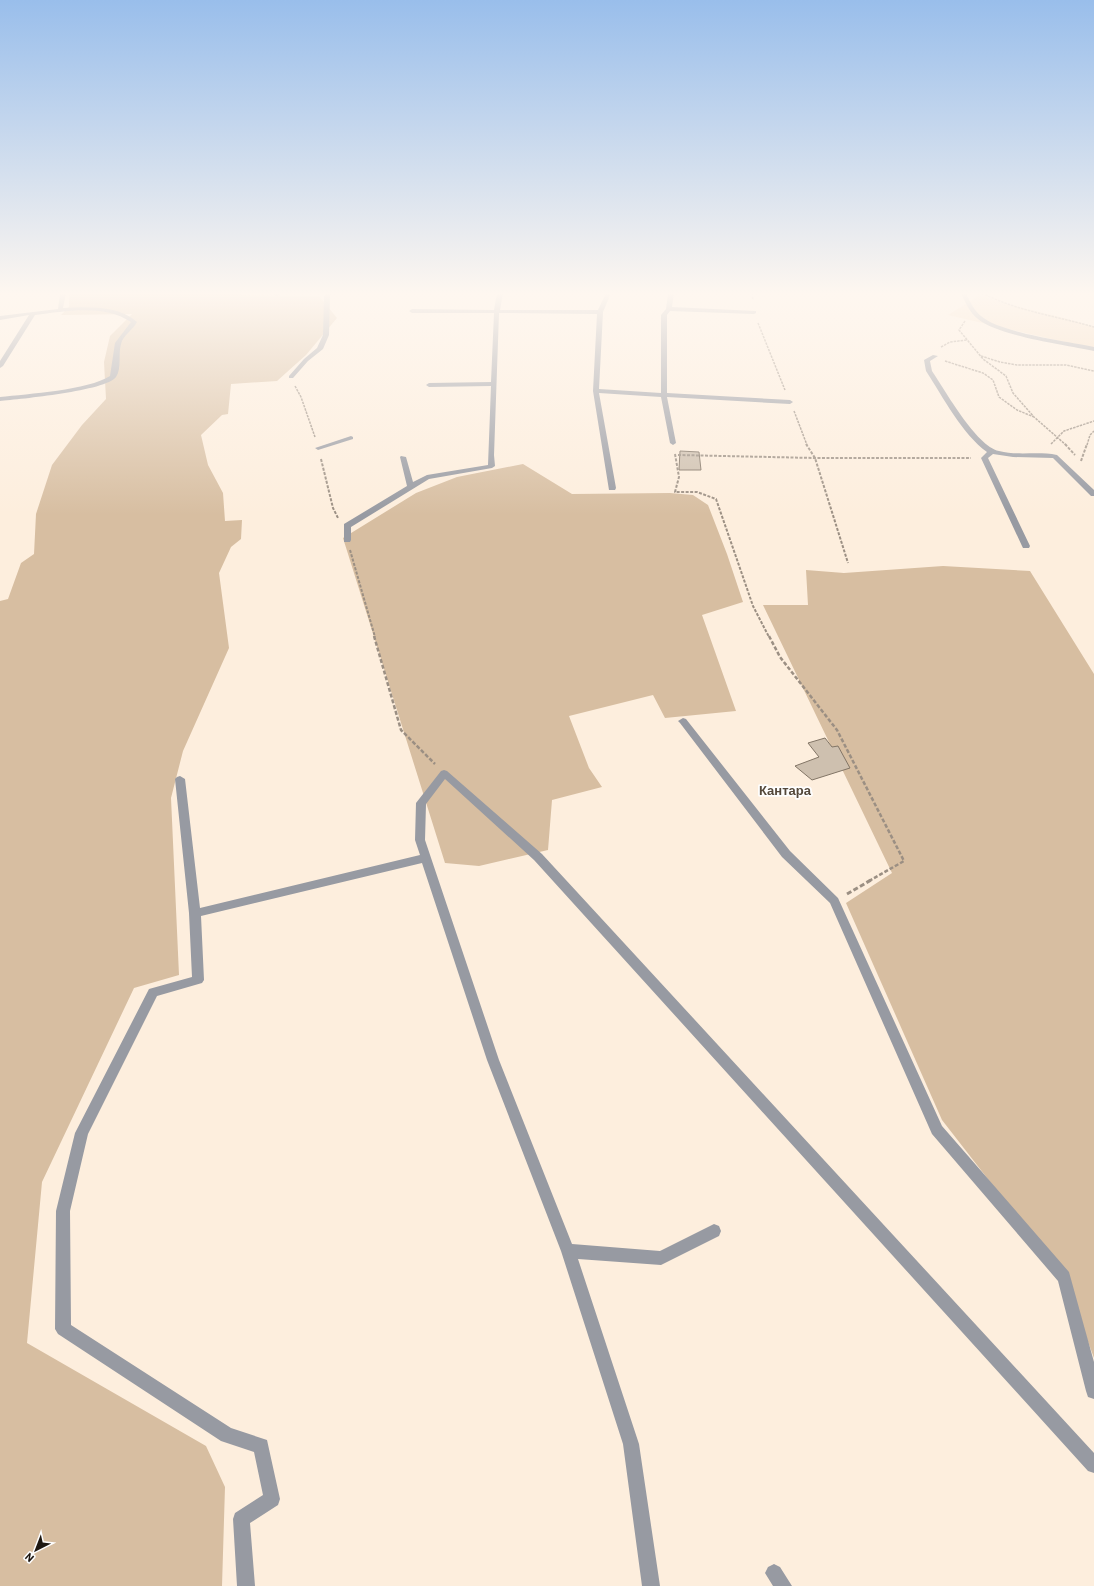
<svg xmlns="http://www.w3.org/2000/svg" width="1094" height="1586" font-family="Barlow,sans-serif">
	<rect width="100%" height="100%" fill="#fdeedd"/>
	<!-- green -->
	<path fill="#f3d9bc" d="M980 295C1017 309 1056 314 1094 327V349L948 315Z"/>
	<!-- forest -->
	<path fill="#d7bea1" d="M69 293H237L242 295 319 296 337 318 306 355 277 381 231 384 228 414 222 415 201 435 208 465 223 493 225 521 242 520 241 539 231 547 219 573 229 648 183 751 171 798 179 975 134 988 42 1182 27 1343 206 1446 225 1487 222 1586H0V601L8 599 21 563 34 554 36 514 52 465 82 425 106 399 104 362 110 336 132 314 61 315 69 307Z
		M523 464 572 494 670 493 693 495 708 505 727 554 743 602 702 615 736 711 665 718 653 695 569 716 589 768 602 787 552 800 548 850 479 866 445 863 343 538 416 493 457 477Z
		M943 566 1030 571 1094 674V1358L1064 1277 942 1120 846 903 892 873 763 605H808L806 570 844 573Z"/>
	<!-- building -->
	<path fill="#cec0af" stroke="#827566" d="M680 451 699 452 701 470H679Z
		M825 738 832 747 838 746 850 768 812 780 795 766 819 757 808 743Z"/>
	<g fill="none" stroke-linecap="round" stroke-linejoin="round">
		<!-- path-far3 -->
		<path stroke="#9b8f83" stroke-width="1.5" stroke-dasharray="2.5 1" stroke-linecap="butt" d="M752 293 753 300
			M982 293C1017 311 1056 316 1094 327
			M965 321 959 330 983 359 1006 376 1013 393 1034 417 1066 445
			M758 323 785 390
			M941 347 950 342 967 340
			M981 356 1000 362 1017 365H1066L1094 371
			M945 361 983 373 993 380 999 397 1017 410 1034 417
			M295 386 301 397 315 437
			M794 411 807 445
			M1051 444 1064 431 1094 421
			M1087 445 1090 435 1094 431"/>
		<!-- path-far2 -->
		<path stroke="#9b8f83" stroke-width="2" stroke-dasharray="3 1.5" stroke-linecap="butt" d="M806 444 815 458 848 563
			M1065 444 1075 455
			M675 454 679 477 675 492H697L716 499 753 606 769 637
			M678 455 815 458H971
			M321 459 333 508 338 518
			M1081 461 1087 444
			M350 550 375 637"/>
		<!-- path-far1 -->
		<path stroke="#9b8f83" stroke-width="2.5" stroke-dasharray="4 2" stroke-linecap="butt" d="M374 636 401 730 435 764
			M769 636 780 657 837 730 904 861 869 881"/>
		<!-- path -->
		<path stroke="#9b8f83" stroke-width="3" stroke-dasharray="5 2.5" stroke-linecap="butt" d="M847 894 871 880"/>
		<!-- minor -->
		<path fill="#979aa2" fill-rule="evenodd" d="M60 293H66L63 308C87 307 118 305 137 322 133 330 123 335 121 344 118 354 122 368 116 377 106 391 20 399 0 401V397C28 394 88 390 110 376L115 343 131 322C104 304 66 311 35 315L3 366 0 368V361L29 315 0 320V316L58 309Z
			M275 293H280L277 297 274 295Z
			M326 293H331L330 296 329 335 323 349 308 361 293 378H289V376L304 359 317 348 323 335 324 296Z
			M497 293H503L500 310H598L606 293H611L603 312 599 389 661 393V315L666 309 668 293H674L672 307 756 311V313L754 314 670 311 667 315V393L790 400 793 402 790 404 667 397 676 443 673 445 670 443 661 397 599 393 616 488 615 490H609L593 391 597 314 499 313 494 455 495 466 492 468 429 479 351 527V540L350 542H344V524L407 486 400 457 401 456 406 457 413 482 427 475 488 465 491 386 429 387 426 385 429 383 491 382 494 313H412L409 311 412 309 494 310Z
			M961 293H966C970 302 974 310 981 316 1000 333 1067 341 1094 347V351C1066 345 998 336 978 319 970 313 965 302 961 293Z
			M933 355 938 356 930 361 932 371C945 390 976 446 999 451 1018 456 1038 451 1057 455L1094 490V496H1091L1053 458 1013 457 993 454 988 458 1030 546 1029 548H1023L1022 546 981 458 987 452C962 434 943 397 926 371L924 360Z
			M351 436 353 437V439L318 450 315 448Z
			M683 718 686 719 790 851 838 898 942 1126 1069 1272 1094 1362V1399L1088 1397 1086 1391 1058 1281 932 1134 830 903 782 857 680 723 678 721Z
			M444 770 447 771 542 854 1094 1453V1473L1088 1471 534 860 445 779 426 804 425 840 499 1060 572 1244 660 1251 714 1224 719 1226 721 1231 719 1236 661 1265 578 1259 639 1444 660 1586H642L623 1444 561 1251 487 1060 422 863 201 916 204 980 202 983 157 996 88 1134 70 1211 71 1325 231 1428 267 1440 280 1499 278 1505 250 1523 255 1586H237L233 1519 235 1513 263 1495 254 1452 221 1441 58 1334 55 1329 56 1211 75 1133 149 989 192 977 189 913 175 779 177 777 180 776 185 779 200 908 420 855 415 840 416 803 441 771Z
			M774 1564 780 1567 792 1586H773L765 1573 768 1567Z"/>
	</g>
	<!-- sky -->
	<linearGradient id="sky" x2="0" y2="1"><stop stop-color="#99beeb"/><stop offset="0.57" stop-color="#fef7f0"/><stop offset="1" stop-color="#fef7f0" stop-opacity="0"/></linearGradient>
	<rect width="1094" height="515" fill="url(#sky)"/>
	<g text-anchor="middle" stroke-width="3.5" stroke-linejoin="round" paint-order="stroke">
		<!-- neighbourhood labels -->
		<g font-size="13" font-weight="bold" fill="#54483a" stroke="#fefefe">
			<text x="785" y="795">Кантара</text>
		</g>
	</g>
	<!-- north arrow -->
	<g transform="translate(36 1550) rotate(222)" stroke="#fefefe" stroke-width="3" paint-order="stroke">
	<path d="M0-3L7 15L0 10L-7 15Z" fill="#1d1711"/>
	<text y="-6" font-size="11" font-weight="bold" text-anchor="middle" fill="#1d1711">N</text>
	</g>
</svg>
